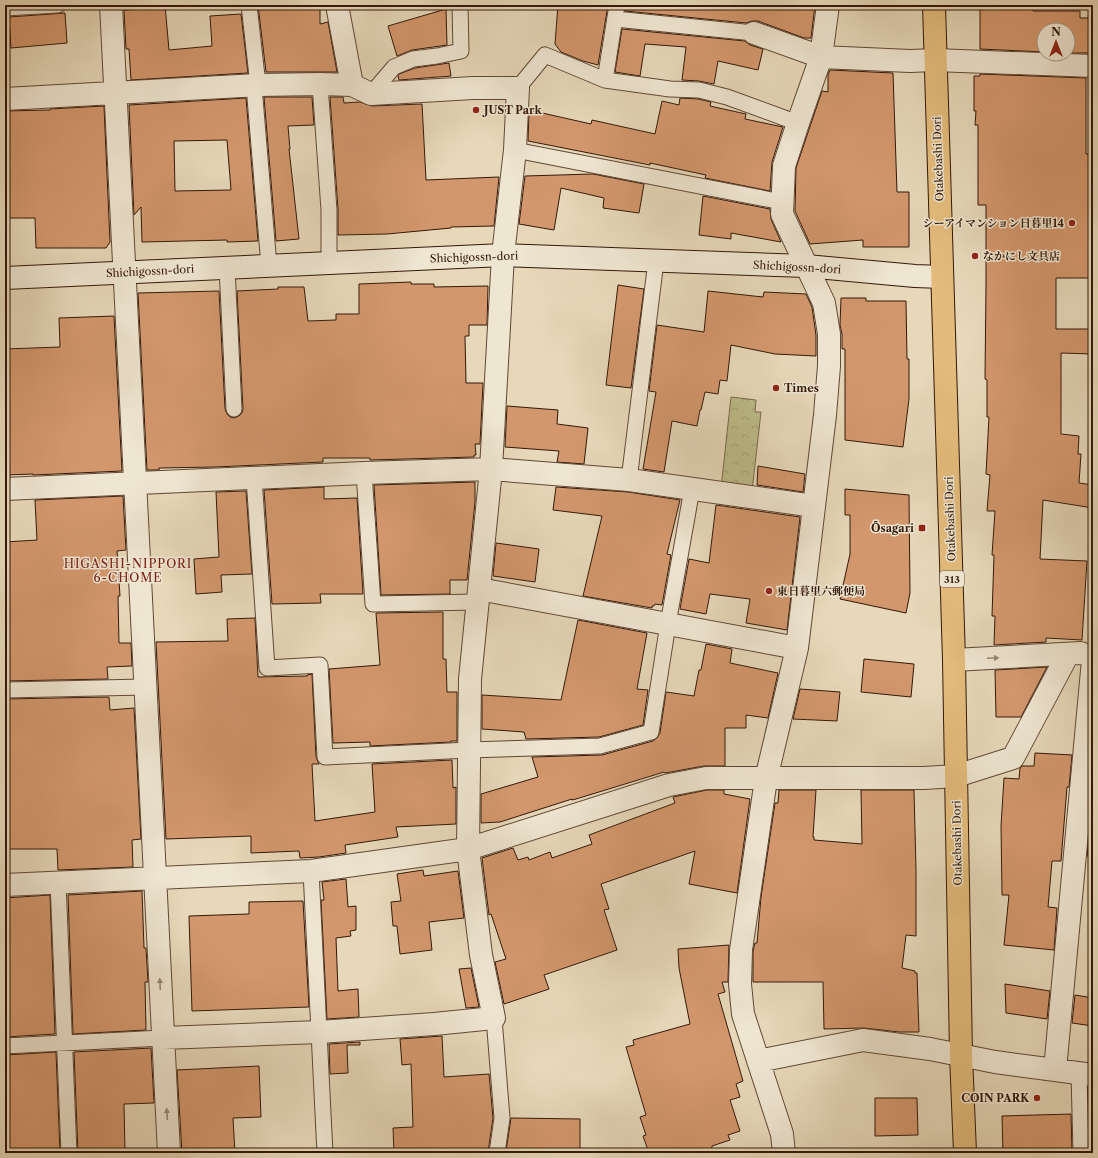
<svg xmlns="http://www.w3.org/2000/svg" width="1098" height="1158" font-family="'Libre Caslon Text','Noto Serif JP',serif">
	<defs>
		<pattern id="park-crowns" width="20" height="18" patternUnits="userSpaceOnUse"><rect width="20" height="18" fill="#bdbc8a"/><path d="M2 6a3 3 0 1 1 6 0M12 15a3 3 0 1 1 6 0" fill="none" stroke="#a3a176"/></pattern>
	</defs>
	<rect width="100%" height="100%" fill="#e6d8b9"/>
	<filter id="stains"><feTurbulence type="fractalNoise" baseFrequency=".005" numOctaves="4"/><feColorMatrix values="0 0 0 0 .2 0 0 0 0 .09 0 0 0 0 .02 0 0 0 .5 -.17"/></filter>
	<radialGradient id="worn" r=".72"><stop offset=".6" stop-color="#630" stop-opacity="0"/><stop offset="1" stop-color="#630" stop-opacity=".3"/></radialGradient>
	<!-- park -->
	<path fill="url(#park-crowns)" stroke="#786a4a" d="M731 397 756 400 755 412H761L752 491 721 488Z"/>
	<!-- building -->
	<path fill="#d3976d" stroke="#331809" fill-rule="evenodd" d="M129 5H165L169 50 212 46 210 16 241 14 248 73 131 80 129 49H126L124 10H129Z
		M258 5H320V24L328 22 337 72H266Z
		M558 5H608L598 65 583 61 561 52 555 44Z
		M626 5H815L811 38H804L758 21H752L746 23 625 11Z
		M980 5H1033V11H1080V18H1093V53H1068V30H1044V52L980 49Z
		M446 9 447 45 412 50 397 56 388 26Z
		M65 13 67 43 11 48 9 17Z
		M622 29 745 41 750 45 763 49 758 70 718 61 714 84 699 81 682 80 686 47 645 44 640 76 615 72Z
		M449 63 451 76 399 80 398 76 399 74 415 68Z
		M830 70 893 73 897 192H909V247H863V240L810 244 795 211 796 168 822 91 828 92V75Z
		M980 74 1086 78V154H1093V278H1056V329H1093V354L1061 353V434L1079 436 1078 454H1081L1079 483 1093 485V508L1043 500 1040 559 1087 561 1082 640 1046 638V642L994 645 995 616H992L994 555H992L995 511H987L990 475 986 474 989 417H987V380L985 379 986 285V205H978V125H975L976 111H974V76H980Z
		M264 97H312L314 125 288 126 290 149H289L299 239 276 241Z
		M330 97H343L344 103 360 102 372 106 422 104 426 180 499 177 494 226 451 227V228L387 234 338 235V209Z
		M246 98 258 241 227 242V240L142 242 141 207 134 215 129 105ZM227 140 231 190 175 191 174 141Z
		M680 98 698 99 711 102 710 106 746 114 745 119 783 127 772 162 770 191 705 178 706 175 650 163V165L528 141 529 110 591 124 592 120 655 134 662 101 679 105Z
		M104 106 110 242 106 248H36L35 218H7L5 173V111L50 110V109Z
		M593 174 644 184 639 213 603 208 604 198 561 188 554 230 519 224 525 176Z
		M703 196 770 209 771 219 781 242 731 233V239L699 235Z
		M411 282V284H434V287L488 286 487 325H469V336H465L466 383H483L480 444H475L476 455H474V457L370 460V458H323V462L215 467 159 468V470H147L138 293 219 291 225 409 227 414 230 417 234 418 239 416 242 413 243 409 237 291 278 289V287H304L308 321 336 320V314H359V284Z
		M618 285 644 289 631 388 606 385Z
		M708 291 763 297 764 292 806 294 812 307 816 335V356L775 354 731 345 727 381 720 380 718 394 705 392 701 410H700L697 426 672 421 664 472 643 469 656 392 649 391 657 325 704 332Z
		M841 298H866V301H906L907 359H909V399L903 447 845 440V349H842V334L840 325Z
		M114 316 122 471 33 475V474L5 475V434H8L5 349 60 347 59 318Z
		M507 406 558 410 557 424 588 428 584 464 557 462 559 451 505 447Z
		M758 466 805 474 803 492 757 485Z
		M475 482V502L467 580H450V594L381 595 374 485Z
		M324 487V499L357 498 363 594H320L321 603 272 604 264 490Z
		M556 487 628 492 680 500 667 554 671 555 662 605 655 604 654 606H652V608L583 596 602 516 553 510Z
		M845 489 909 495 910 593 906 613 840 599 850 554V515H845Z
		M246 491 252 574 221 575 222 592 196 594 194 559 219 557 216 492Z
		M123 496 126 550 117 551 120 596H118L119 643H131L132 666 107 667 108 679 5 681V542L37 540 35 500Z
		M716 505 800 517 787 630 746 623 750 599 710 594 706 614 680 609 689 559 709 563Z
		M496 543 539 549 535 582 493 576Z
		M443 612V659H446L447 692H457V741H451V742L370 746V742L333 743 329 669 380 665 376 613Z
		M255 618 258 677 307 676V675L312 674 316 757 319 764H312L315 821 375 812 372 764 452 760 453 788 456 787V824L396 827 398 837 345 845 346 853 319 857 300 858 299 851 251 853V836L166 839 156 642 228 641 227 619Z
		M578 620 647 633 637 689 648 690 643 725 599 737 526 739 524 732 482 729V695L561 700Z
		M706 644 732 649 730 663 778 673 768 718 746 715V728H725V766H704L665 773 664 772 576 799 572 800V799L500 822 481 823V794L538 777 532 757 602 755 653 741 657 738 660 733 666 692 694 696 699 670H701Z
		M864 659 914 664 911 697 861 692Z
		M1047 667 1021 717H996L995 670Z
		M800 689 840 692 837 721 793 719Z
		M109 697 110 710 134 708 141 839 132 840 133 867 58 870 57 849H5V699Z
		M1035 753 1072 755 1069 787H1067L1061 861H1052L1048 907 1057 908 1054 950 1004 945 1009 895H1002L1001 826 1004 778 1019 779 1020 768 1022 766H1034Z
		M707 790H724V794L750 799 737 893 689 884 695 851 601 884 609 909 604 910 617 950 544 975 549 989 504 1004 495 962 506 959 491 914 489 915 482 858 513 848 518 860 528 857 529 860 550 852 552 858 592 844 589 835 675 803 673 797Z
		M779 790H816L813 837H814V840L862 844 861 790H914L916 870V936L906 935 902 968 915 971V973H917L919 1032H899L864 1028 824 1029 823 982H753V951L755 943H757L761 897 775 803H778Z
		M1090 830H1093V856H1087Z
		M423 870 424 876 458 871 464 918 429 922 432 950 400 954 397 926H393L391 902 401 901 397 874Z
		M346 879 348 907 356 906V930L350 931 351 936 336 938 338 991 358 989 359 1017 327 1019 321 900H324L322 882Z
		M142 891 144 948H146L148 982H145L146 1030 73 1034 68 895Z
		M50 895 55 1034 6 1037 5 898Z
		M303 901 309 1007 192 1011 189 916 249 914V902Z
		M729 945 728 982H722L725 992 718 994 743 1081 736 1084 740 1097 730 1100 740 1131 728 1135 730 1140 712 1146V1153H649L643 1136 646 1135 640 1117 646 1115 626 1047 634 1045 633 1040 690 1024 679 968 678 949Z
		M471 968 479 1007 466 1008 459 969Z
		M1005 984 1050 991 1047 1019 1006 1013Z
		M1075 995 1093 998V1026L1072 1023Z
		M442 1036 444 1077 489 1074 493 1118 488 1152H480V1153H394L393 1128 413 1127 411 1064 402 1065 400 1039Z
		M360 1042V1045H347L348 1073 330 1074 329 1044Z
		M151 1048 154 1103 124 1104 125 1153H78L74 1052Z
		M56 1052 60 1153H5V1055Z
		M259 1066 261 1117 233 1118 235 1153H182L177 1070Z
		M875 1098H917L918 1135 875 1136Z
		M1071 1114 1072 1153H1003L1002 1116Z
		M1089 1114H1093V1153H1090Z
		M511 1118 580 1119V1153H547V1151H506Z"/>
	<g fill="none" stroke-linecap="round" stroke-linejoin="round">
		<!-- lane casing -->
		<g stroke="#604835" stroke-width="17">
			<path id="lane" d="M249 5C252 32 255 58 258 85
				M5 8 58 5
				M615 19 754 33
				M605 80 617 5
				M320 84 329 210V264
				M254 86 269 266
				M518 88 545 55 605 80 670 89 699 90 727 97 798 123
				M371 94 394 67 413 59 437 56 461 51 460 5
				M515 150 782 202
				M227 268 234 409
				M364 473 373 604 477 602
				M254 478 267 668 320 665 325 757 469 750 600 746 651 732 668 624 692 489
				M629 480 656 261
				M5 690 145 687
				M311 871 325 1153
				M58 882 69 1153
				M494 1018 502 1118 497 1153
				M5 1046 163 1038
				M1079 1073 1081 1153"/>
		</g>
		<!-- street casing -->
		<g stroke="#604835" stroke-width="24">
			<path id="street" d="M111 5 169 1153
				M337 5 352 85
				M754 33 821 57 910 61 935 60 1093 66
				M5 99 258 85 320 84 352 85 371 94 473 88H518L515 150 503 255 491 469 470 679 468 849 481 955 494 1018 434 1024 319 1032 163 1038
				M5 489 364 473 491 469 629 480 814 506
				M479 589 797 648
				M954 660 1081 653
				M5 885 311 871 468 849 669 785 706 778H924L956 776 1013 758 1068 654
				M758 1061 863 1040 930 1049 995 1062 1093 1075
				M1055 1070 1093 660
				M784 1153 782 1134 743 1014 740 984 741 950 766 779 797 648 825 415 829 366V334L824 303 782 214 784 166 798 123 821 57 828 5"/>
		</g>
		<!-- secondary casing -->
		<g stroke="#331809" stroke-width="24">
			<path id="secondary" d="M5 278 503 255 806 266 915 276 942 277"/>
		</g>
		<!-- primary casing -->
		<g stroke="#331809" stroke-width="24">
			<path id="primary" d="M934 5 954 660 961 1055 965 1153"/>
		</g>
		<!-- lane -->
		<use href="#lane" stroke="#efe6d2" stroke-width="15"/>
		<!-- street -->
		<use href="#street" stroke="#efe6d2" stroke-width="22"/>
		<!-- secondary -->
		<use href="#secondary" stroke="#efe6d2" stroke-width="22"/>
		<!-- primary -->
		<use href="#primary" stroke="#e3bc7c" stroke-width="22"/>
	</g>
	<!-- one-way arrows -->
	<defs><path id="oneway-solid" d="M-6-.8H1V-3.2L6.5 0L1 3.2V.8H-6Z"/></defs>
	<g fill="#9a8978">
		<use href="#oneway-solid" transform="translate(993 658) rotate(-3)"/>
		<use href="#oneway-solid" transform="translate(160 984) rotate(-93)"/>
		<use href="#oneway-solid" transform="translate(167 1114) rotate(-93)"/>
	</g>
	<!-- markers -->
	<g fill="#8f2418" stroke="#efe6d2" stroke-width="1.5">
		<circle cx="476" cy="110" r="4"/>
		<circle cx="1072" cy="223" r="4"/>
		<circle cx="975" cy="256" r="4"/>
		<circle cx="776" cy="388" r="4"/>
		<rect x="918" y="524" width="8" height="8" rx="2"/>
		<circle cx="769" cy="591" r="4"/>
		<circle cx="1037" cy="1098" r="4"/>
	</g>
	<g text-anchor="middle" stroke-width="3" stroke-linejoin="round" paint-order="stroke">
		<!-- shield labels -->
		<rect fill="#efe6d2" stroke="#6b5645" stroke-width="1" x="940" y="571" width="24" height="16" rx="3"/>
		<g font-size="10" font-weight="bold" fill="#331809">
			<text x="952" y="583">313</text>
		</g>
		<!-- poi labels -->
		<g font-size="11" font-weight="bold" fill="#331809" stroke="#efe6d2" text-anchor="start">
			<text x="484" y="114">JUST Park</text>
			<text x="1064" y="227" text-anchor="end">シーアイマンション日暮里14</text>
			<text x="983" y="260">なかにし文具店</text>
			<text x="784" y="392">Times</text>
			<text x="914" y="532" text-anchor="end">Ōsagari</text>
			<text x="777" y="595">東日暮里六郵便局</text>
			<text x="1029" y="1102" text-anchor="end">COIN PARK</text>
		</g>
		<!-- street labels -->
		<g font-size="11" fill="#331809" stroke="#efe6d2">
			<text transform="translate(938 159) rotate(-92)" y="4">Otakebashi Dori</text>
			<text transform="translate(474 257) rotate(-2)" y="4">Shichigossn-dori</text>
			<text transform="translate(797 267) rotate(3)" y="4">Shichigossn-dori</text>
			<text transform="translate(150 271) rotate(-3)" y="4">Shichigossn-dori</text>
			<text transform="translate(950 519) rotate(-92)" y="4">Otakebashi Dori</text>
			<text transform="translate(957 843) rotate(-91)" y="4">Otakebashi Dori</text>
		</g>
		<!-- neighbourhood labels -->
		<g font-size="12" letter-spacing="1" fill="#7a1f14" stroke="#efe6d2">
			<text x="128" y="568">HIGASHI-NIPPORI<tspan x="128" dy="14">6-CHOME</tspan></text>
		</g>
	</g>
	<!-- margin -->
	<rect width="1098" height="1158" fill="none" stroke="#e6d8b9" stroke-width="20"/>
	<rect x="6" y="6" width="1086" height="1146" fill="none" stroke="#331809" stroke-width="2"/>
	<rect x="10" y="10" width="1078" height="1138" fill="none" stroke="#331809"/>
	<!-- north arrow -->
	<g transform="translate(1056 42)"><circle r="19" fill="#efe6d2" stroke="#a49482"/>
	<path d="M0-3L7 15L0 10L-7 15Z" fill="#8f2418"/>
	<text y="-6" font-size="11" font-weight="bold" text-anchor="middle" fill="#331809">N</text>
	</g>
	<rect width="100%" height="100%" filter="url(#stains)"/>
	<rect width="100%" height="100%" fill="url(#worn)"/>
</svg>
